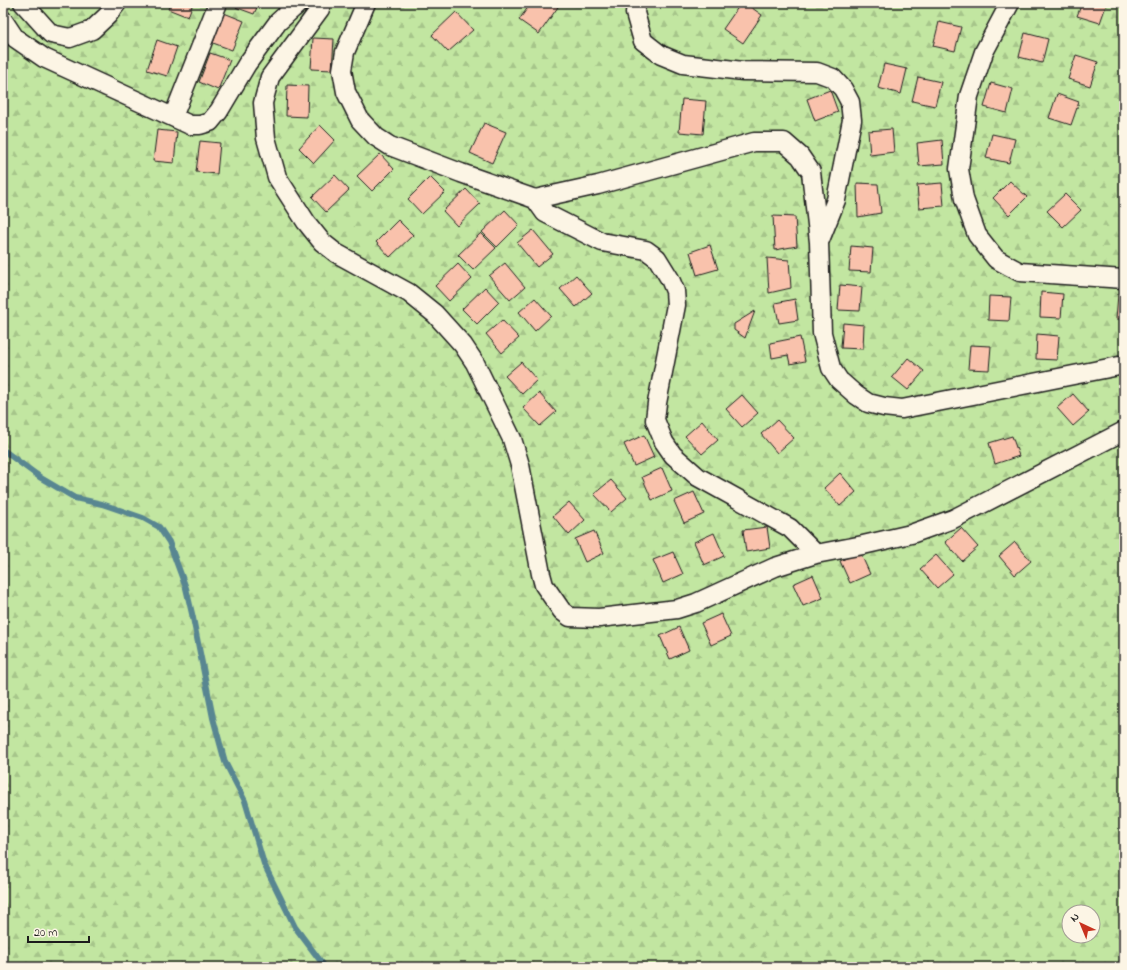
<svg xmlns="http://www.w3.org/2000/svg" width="1127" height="970" font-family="'Indie Flower',sans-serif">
	<defs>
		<pattern id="forest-firs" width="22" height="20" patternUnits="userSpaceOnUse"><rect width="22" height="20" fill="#c2e6a1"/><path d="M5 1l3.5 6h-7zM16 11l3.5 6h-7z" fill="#a6c58a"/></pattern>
	</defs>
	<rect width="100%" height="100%" fill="#fcf5e5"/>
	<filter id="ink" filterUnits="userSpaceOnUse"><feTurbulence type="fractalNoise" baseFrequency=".025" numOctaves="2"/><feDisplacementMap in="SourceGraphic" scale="8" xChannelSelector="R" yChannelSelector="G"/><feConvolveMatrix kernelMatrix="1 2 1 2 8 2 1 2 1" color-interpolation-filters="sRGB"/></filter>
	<g filter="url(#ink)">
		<!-- forest -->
		<path fill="url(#forest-firs)" stroke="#6f815e" fill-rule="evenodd" d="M3 3H1124V967H3ZM1069 912H1093V936H1069Z"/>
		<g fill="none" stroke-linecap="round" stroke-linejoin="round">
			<!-- stream -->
			<path stroke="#588691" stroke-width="6" d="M3 450 41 478 75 498 102 504 143 518 159 527 169 542 186 588 193 618 213 718 225 762 245 801 264 864 295 927 325 967"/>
		</g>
		<!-- building -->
		<path fill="#f9c2ac" stroke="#1c1c1c" d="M171 3H193L188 17 168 9Z
			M236 3H259L254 14 235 7Z
			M531 3H553L558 7 539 34 519 20Z
			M741 3H745L762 15 743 43 723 29Z
			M1082 3H1107L1100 23 1077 16Z
			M456 12 473 30 448 52 432 35Z
			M224 13 244 21 232 50 213 43Z
			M939 22 961 27 955 51 933 46Z
			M1025 33 1048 39 1042 63 1019 57Z
			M313 38 334 39 332 70 311 69Z
			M157 40 177 47 167 76 147 70Z
			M210 53 230 60 218 90 199 82Z
			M1076 55 1098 62 1090 86 1068 79Z
			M884 64 907 69 901 94 878 88Z
			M918 77 941 82 935 106 912 101Z
			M991 83 1013 89 1007 113 984 107Z
			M287 85 308 86 307 117 286 116Z
			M830 90 838 112 815 121 807 99Z
			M1057 94 1079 102 1071 125 1049 118Z
			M682 99 706 101 703 134 679 132Z
			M484 123 506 132 492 163 470 153Z
			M320 125 335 140 314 163 299 148Z
			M892 129 894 152 870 155 868 131Z
			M157 130 177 132 174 163 153 161Z
			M992 134 1015 139 1009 163 986 158Z
			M942 140 944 164 919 166 917 143Z
			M200 141 220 143 217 174 196 172Z
			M380 154 394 169 372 191 357 176Z
			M335 175 349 190 326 212 312 197Z
			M430 177 445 192 422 214 408 199Z
			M1010 181 1027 197 1009 215 993 198Z
			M857 183 878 184 881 213 858 217Z
			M942 183 944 206 919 208 917 185Z
			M466 189 480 204 457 226 443 211Z
			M1065 194 1081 210 1063 227 1047 211Z
			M505 210 519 225 497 247 482 232Z
			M773 216 795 217 797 246 775 250Z
			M398 220 413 235 390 257 376 242Z
			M533 230 553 254 537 267 517 243Z
			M481 233 496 248 473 270 458 255Z
			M710 245 718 269 697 275 690 252Z
			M851 246 873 248 871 272 849 271Z
			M767 258 789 260 791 288 769 293Z
			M505 263 525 287 510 300 489 276Z
			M458 264 472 279 449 301 435 286Z
			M576 275 592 293 576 307 560 289Z
			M840 285 862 287 860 311 838 310Z
			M485 287 499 302 477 324 462 309Z
			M1041 292 1063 294 1061 318 1040 317Z
			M1118 294 1124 295V319H1116Z
			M989 296 1011 297 1009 321 988 320Z
			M535 298 551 316 535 331 519 312Z
			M795 299 798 320 779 323 775 303Z
			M755 311 745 338 734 330V324Z
			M502 320 519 338 502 353 486 334Z
			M843 323 864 325 863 349 841 348Z
			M1037 334 1059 336 1057 360 1036 359Z
			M800 337 805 361 790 364 788 355 772 358 770 343Z
			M970 345 991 346 989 370 968 369Z
			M908 358 924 371 908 390 892 377Z
			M521 362 537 380 522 394 505 376Z
			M539 393 556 412 540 426 523 408Z
			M1073 394 1089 412 1073 426 1057 408Z
			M742 395 758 413 742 427 726 409Z
			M777 420 794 438 777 453 761 434Z
			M702 421 718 440 702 454 685 436Z
			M644 435 654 457 634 466 624 444Z
			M1012 436 1019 456 995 464 989 443Z
			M662 468 672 491 652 500 642 477Z
			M840 473 856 492 840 506 824 488Z
			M611 480 627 498 611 512 594 494Z
			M694 492 704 514 684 523 674 501Z
			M569 502 585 520 569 535 553 516Z
			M767 527 770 548 746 552 743 530Z
			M961 528 978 547 962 561 945 542Z
			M594 531 604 553 585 562 575 539Z
			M714 533 724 556 704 565 694 542Z
			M1015 542 1031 561 1015 575 999 556Z
			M673 552 683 574 663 583 653 560Z
			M860 552 870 574 850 583 840 561Z
			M936 555 953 574 937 588 920 569Z
			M813 575 823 598 803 606 793 584Z
			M721 614 731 636 711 645 701 623Z
			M679 627 689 650 670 659 660 636Z"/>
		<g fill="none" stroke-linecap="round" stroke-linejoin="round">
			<!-- minor casing -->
			<g stroke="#1c1c1c" stroke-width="21">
				<path id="minor" d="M23 3 51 34 70 38 92 30 108 15 117 3
					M321 3 320 9 270 77 263 103 266 138 277 177 306 222 322 242 336 253 409 293 435 314 463 345 475 363 512 439 520 465 541 574 544 585 562 611 570 617 599 618 677 609 696 603 775 567 816 554 863 545 911 534 953 519 1124 431
					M366 3 345 52 342 70 346 92 360 120 376 137 390 146 461 173 535 199 598 185 754 142H784L800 156 811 172 819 242 822 333 831 368 839 380 856 395 868 403 884 407 902 409 1124 365
					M636 3 635 13 643 41 661 55 683 64 743 71 817 72 833 78 843 89 850 102 852 120 836 200 820 240
					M1010 3 984 52 969 96 959 169 964 199 977 235 996 259 1020 272 1124 279
					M3 20 15 38 44 58 190 125H200L210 122 219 111 247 64 278 22 299 3
					M173 117 218 3
					M535 199 545 213 602 242 646 250 657 258 670 279 675 291 676 305 657 403 655 420 664 442 673 455 698 477 790 528 816 554"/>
			</g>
			<!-- minor -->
			<use href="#minor" stroke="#fcf5e5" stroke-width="18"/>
		</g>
	</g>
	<!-- margin -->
	<rect width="1127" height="970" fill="none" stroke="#fcf5e5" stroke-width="16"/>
	<rect x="8" y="8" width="1111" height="954" fill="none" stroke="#1c1c1c" stroke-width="1.5" filter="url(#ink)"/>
	<!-- north arrow -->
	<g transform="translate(1081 924) rotate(316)"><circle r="19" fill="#fcf5e5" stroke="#a29e95"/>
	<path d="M0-3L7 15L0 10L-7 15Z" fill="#c8321e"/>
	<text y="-6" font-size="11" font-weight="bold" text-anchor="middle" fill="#1c1c1c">N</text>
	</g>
	<!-- scale -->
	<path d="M28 936v6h61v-6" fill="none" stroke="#1c1c1c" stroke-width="2"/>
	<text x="34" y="936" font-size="12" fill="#1c1c1c" stroke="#fcf5e5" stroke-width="3" paint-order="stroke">20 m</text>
</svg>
